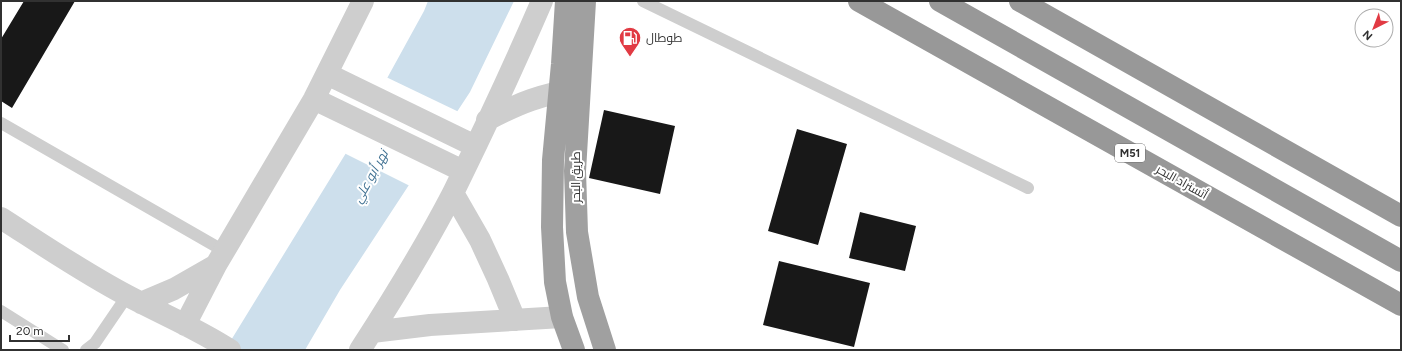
<svg xmlns="http://www.w3.org/2000/svg" width="1402" height="351" font-family="Figtree,Cairo,sans-serif">
	<rect width="100%" height="100%" fill="#fff"/>
	<!-- water -->
	<path fill="#cddfec" d="M428 1H514L470 92 340 290 305 350H225L346 153 424 11Z"/>
	<!-- pier -->
	<path fill="#fff" d="M386 77 459 112 410 186 344 153Z"/>
	<!-- building -->
	<path fill="#181818" d="M24 1H75L12 108 1 101V39Z
		M604 110 675 126 660 194 589 178Z
		M797 129 847 144 818 245 768 231Z
		M860 212 916 226 905 271 849 258Z
		M779 261 870 283 854 347 763 325Z"/>
	<g fill="none" stroke-linecap="round" stroke-linejoin="round">
		<!-- service -->
		<path stroke="#cecece" stroke-width="12" d="M643 1 1028 188
			M1 123 224 251
			M1 311 63 350
			M86 350 95 343 127 296"/>
		<!-- minor -->
		<path stroke="#cecece" stroke-width="22" d="M327 74 475 146
			M314 99 463 171
			M487 120C519 103 542 94 578 89
			M453 193 480 240 498 279 515 320
			M1 218C43 245 84 273 128 296 162 314 198 329 230 350
			M141 303 174 289 216 265 314 99 363 1
			M185 325 216 265
			M372 332 430 325 562 317
			M360 350C393 299 425 247 453 193 484 130 514 66 542 1"/>
		<!-- trunk -->
		<path stroke="#a0a0a0" stroke-width="22" d="M566 1 562 64 553 160 552 227 555 282 562 317 574 350
			M585 1 575 171 577 232 588 297 605 350"/>
		<!-- motorway -->
		<path stroke="#989898" stroke-width="22" d="M859 1 1401 305
			M940 1 1401 261
			M1020 1 1401 216"/>
	</g>
	<!-- icons -->
	<defs>
		<g id="fuel-pin" transform="scale(1.15)"><path d="M0 17L-7.5 6A9.5 9.5 0 1 1 7.5 6Z" fill="#e13a43" stroke="#fff"/><path d="M-5.5-6h7V0h2V4h1.3V-2.5L3-4.5l.8-.8L6-3V5H2.5V1h-1V6h-7ZM-4.2-4.7v3.2H.2V-4.7Z" fill="#fff"/></g>
	</defs>
	<g fill-rule="evenodd">
		<use href="#fuel-pin" x="630" y="38"/>
	</g>
	<g text-anchor="middle" stroke-width="4" stroke-linejoin="round" paint-order="stroke">
		<!-- shield labels -->
		<rect fill="#fff" stroke="#6f6f6f" stroke-width="1" x="1115" y="144" width="30" height="18" rx="3"/>
		<g font-size="11" font-weight="bold" fill="#313131">
			<text x="1130" y="157">M51</text>
		</g>
		<!-- poi labels -->
		<g font-size="12" fill="#313131" stroke="#fff" text-anchor="start">
			<text x="646" y="42">طوطال</text>
		</g>
		<!-- street labels -->
		<g font-size="12" fill="#313131" stroke="#fff">
			<text transform="translate(576 177) rotate(-90)" y="4">طريق البحر</text>
			<text transform="translate(1182 182) rotate(29)" y="4">أتستراد البحر</text>
		</g>
		<!-- water labels -->
		<g font-size="13" font-style="italic" fill="#407192" stroke="#fff">
			<text transform="translate(370 176) rotate(-61)" y="5">نهر أبو علي</text>
		</g>
	</g>
	<!-- border -->
	<rect width="1402" height="351" fill="none" stroke="#313131" stroke-width="4"/>
	<!-- north arrow -->
	<g transform="translate(1374 28) rotate(222)"><circle r="19" fill="#ffffff" stroke="#adadad"/>
	<path d="M0-3L7 15L0 10L-7 15Z" fill="#e13a43"/>
	<text y="-6" font-size="11" font-weight="bold" text-anchor="middle" fill="#313131">N</text>
	</g>
	<!-- scale -->
	<path d="M10 335v6h59v-6" fill="none" stroke="#313131" stroke-width="2"/>
	<text x="16" y="335" font-size="12" fill="#313131" stroke="#ffffff" stroke-width="3" paint-order="stroke">20 m</text>
</svg>
